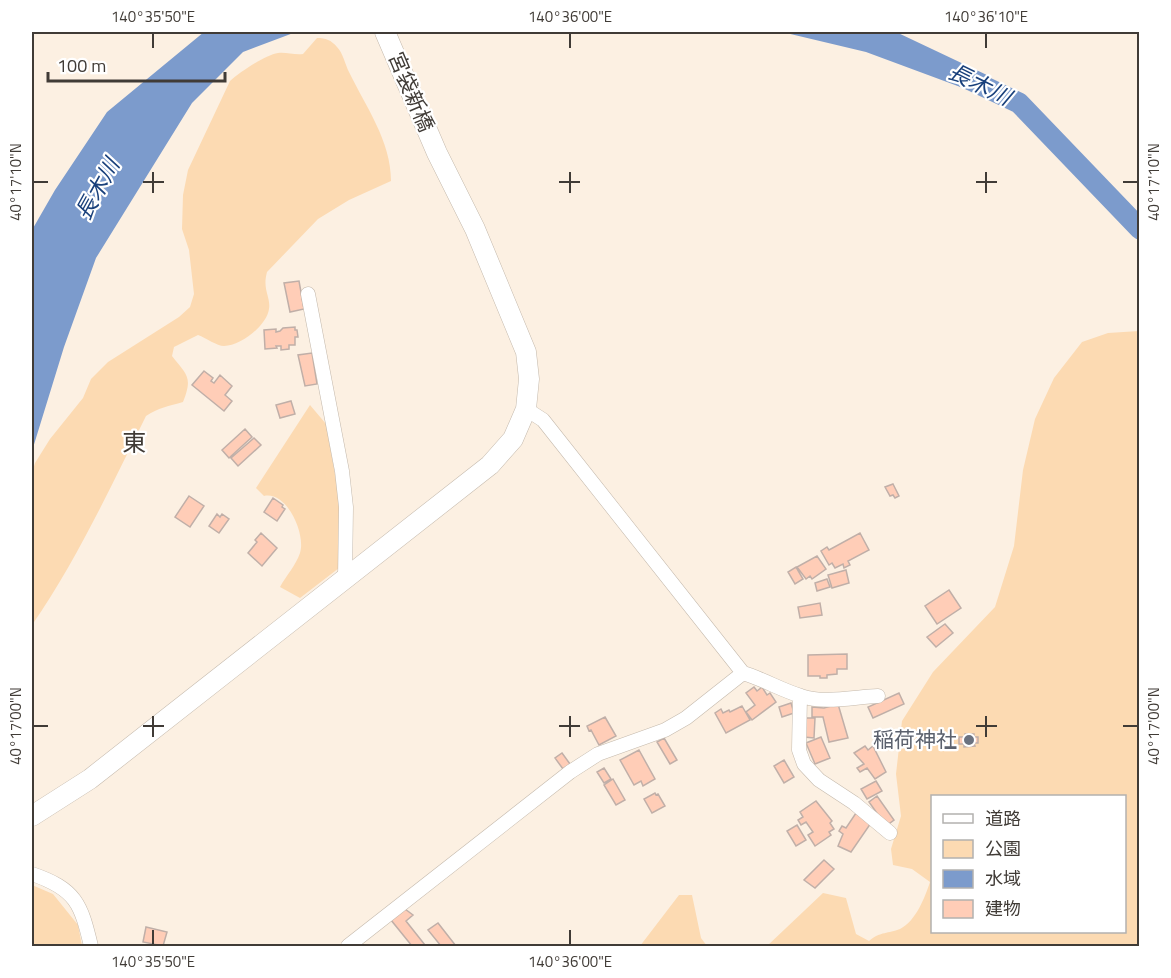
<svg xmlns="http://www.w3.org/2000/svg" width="1171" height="978" font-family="'Titillium Web','Noto Sans JP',sans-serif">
	<rect width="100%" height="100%" fill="#fcf0e2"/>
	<!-- green -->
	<path fill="#fcdab2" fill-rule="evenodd" d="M317 38C326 38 331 40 337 47 343 53 345 64 349 72 366 107 391 141 391 181L349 200 318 219 267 272C262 290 271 297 269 309 267 325 241 346 224 346 217 346 206 338 198 335L174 347 172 356C187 375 193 377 183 402 169 406 158 408 146 416 110 488 77 560 32 625V473L35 463 50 439 83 398 91 379 108 362 179 317 190 307 194 294 189 250 182 229 183 195 188 170 230 81C240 72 265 55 278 53 286 52 294 55 303 54Z
		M1139 331V946H767L823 893 846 898 856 934 869 941C881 931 888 934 900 929 916 921 925 897 930 882L912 869 893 865 891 849 901 816 896 774 902 721 933 672 995 607 1014 546 1023 470 1035 419 1054 378 1082 342 1108 333ZM932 796H1124V932H932Z
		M310 405 326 424 341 508 339 568 300 598 280 587C286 576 296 565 300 553 306 534 287 491 264 496L256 488Z
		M32 885 53 894 78 925 82 946H32Z
		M679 895H692L701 938 707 946H640Z"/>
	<!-- water -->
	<path fill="#7c9bcc" d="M204 32H296L243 52 192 103 96 258 64 347 32 451V230L55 190 107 112Z
		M782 32H896L989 76 982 95 866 52Z"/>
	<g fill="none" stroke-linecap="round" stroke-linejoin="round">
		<!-- river -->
		<path stroke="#7c9bcc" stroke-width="21" d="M960 75 1019 103 1140 229"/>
	</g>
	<!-- building -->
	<path fill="#ffcdb7" stroke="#c0afa8" stroke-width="1.5" d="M299 281 304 309 290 312 284 283Z
		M295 327V330H297L298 337H295V345H289V349L281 350V346H276L277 348 265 349 264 330 276 329V332L280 331 283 328Z
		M312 353 317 384 305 386 298 355Z
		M204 371 213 378 211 381 214 383 220 375 232 386 225 395 232 401 224 411 192 385Z
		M291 401 295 414 280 418 276 405Z
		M245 429 252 437 229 458 222 450Z
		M254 438 261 445 238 466 231 458Z
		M893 484 899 496 895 498 893 495 890 496 885 487Z
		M189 496 204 506 190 527 175 517Z
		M273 498 283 505 282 507 285 509 277 521 264 512Z
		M217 514 220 517 222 514 229 519 219 533 209 526Z
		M261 533 277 548 262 566 248 553 257 542 255 540Z
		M860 533 869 550 848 561 850 565 844 568 843 564 835 568 832 563 829 565 821 551 827 547 829 550Z
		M817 556 826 569 812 579 810 576 806 579 797 567Z
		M796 567 803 579 795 584 788 572Z
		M846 570 849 583 832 588 828 575Z
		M827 579 830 587 817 591 815 583Z
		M949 590 961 608 937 624 925 606Z
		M820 603 822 615 800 618 798 607Z
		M945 624 953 633 936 647 927 637Z
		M847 654V669H837V674L827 675V678H820V676H808V655Z
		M754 687 757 691 762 687 767 695 770 693 776 702 752 720 746 712 755 705 746 693Z
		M899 693 904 704 873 718 868 707Z
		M791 703 794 713 782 717 779 707Z
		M838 704 848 738 829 742 823 717H812V707L824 708Z
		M742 706 750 720 726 733 715 713 721 709 723 713 729 710 730 712Z
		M605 717 616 736 599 745 591 730 589 731 587 726Z
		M805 718H815L814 738 804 737Z
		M965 734H974V737H978V743H974L975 746 964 747V744H959V737H965Z
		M821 737 830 758 815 764 806 743Z
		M664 738 677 760 670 764 657 742Z
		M865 746 868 750 873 746 886 772 875 779 867 768 860 772 857 768 864 764 854 753Z
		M639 750 655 779 643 786 641 781 634 785 620 760Z
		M562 753 570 764 563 769 555 758Z
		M784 760 794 777 784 783 774 766Z
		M604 768 611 779 604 783 597 772Z
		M613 779 625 800 616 805 604 785Z
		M876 781 882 791 867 799 861 789Z
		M655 793 656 795 658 794 665 806 652 813 644 799Z
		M877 796 894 820 886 826 869 802Z
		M816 801 832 821 830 823 834 829 829 832 831 835 815 846 808 835 813 832 806 822 801 825 798 820 803 817 800 812Z
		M856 813 871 823 851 852 838 846 843 834 839 831 842 826 846 828Z
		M797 825 806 840 796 846 787 831Z
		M824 860 834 869 815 888 804 880Z
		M405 909 413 915 406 921 425 945 423 946H412L391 920Z
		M438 923 456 946H441L428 930Z
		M146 927 167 932 163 946 143 942Z"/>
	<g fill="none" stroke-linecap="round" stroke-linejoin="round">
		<!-- street casing -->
		<g stroke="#c4b9ac" stroke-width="15">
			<path id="street" d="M308 294 342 471 346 507 345 579
				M526 409 543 420 743 673C763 679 781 690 801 696 824 704 854 697 878 696
				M800 696 799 750 804 764 819 780 854 803 890 833
				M32 874C76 889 81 904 91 946
				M348 946 570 772 598 754 665 730 686 718 743 673"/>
		</g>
		<!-- secondary casing -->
		<g stroke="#c4b9ac" stroke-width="21">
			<path id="secondary" d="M32 816 90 779 490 465 513 439 526 409 529 379 526 352 475 229 437 153 385 32"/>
		</g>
		<!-- street -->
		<use href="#street" stroke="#fff" stroke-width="14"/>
		<!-- secondary -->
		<use href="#secondary" stroke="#fff" stroke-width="20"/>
	</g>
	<!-- ticks -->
	<path fill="none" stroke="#403b36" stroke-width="2" d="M153 33V48M570 33V48M986 33V48M153 172V193M570 172V193M986 172V193M33 182H48M143 182H164M559 182H580M976 182H997M1123 182H1138M153 716V737M570 716V737M986 716V737M33 726H48M143 726H164M559 726H580M976 726H997M1123 726H1138M153 930V945M570 930V945"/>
	<!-- markers -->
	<circle fill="#6b7280" stroke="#fff" stroke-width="2" cx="969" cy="740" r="6"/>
	<g text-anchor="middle" stroke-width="4.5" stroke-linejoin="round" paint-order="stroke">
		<!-- street labels -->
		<g font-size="21" fill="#403b36" stroke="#fff">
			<text transform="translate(411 92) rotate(67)" y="7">宮袋新橋</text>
		</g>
		<!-- worship labels -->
		<g font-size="21" fill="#5b616d" stroke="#fff" text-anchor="end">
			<text x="957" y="747">稲荷神社</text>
		</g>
		<!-- water labels -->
		<g font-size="22" font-style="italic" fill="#19407b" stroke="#fff">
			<text transform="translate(980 84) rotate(26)" y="8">長木川</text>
			<text transform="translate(97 189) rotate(-61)" y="8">長木川</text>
		</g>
		<!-- quarter labels -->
		<g font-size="24" fill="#403b36" stroke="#fff">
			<text x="134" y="451">東</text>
		</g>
	</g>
	<!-- border -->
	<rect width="1171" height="978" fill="none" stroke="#ffffff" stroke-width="66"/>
	<!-- legend -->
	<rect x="931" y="795" width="195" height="138" fill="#ffffff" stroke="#b3b1af" stroke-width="1.5"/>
	<rect x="943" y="814" width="30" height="9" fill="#ffffff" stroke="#b3b1af" stroke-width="1.5"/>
	<text x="985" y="825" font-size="18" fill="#403b36">道路</text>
	<rect x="943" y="840" width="30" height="18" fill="#fcdab2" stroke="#b3b1af" stroke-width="1.5"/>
	<text x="985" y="855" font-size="18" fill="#403b36">公園</text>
	<rect x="943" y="870" width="30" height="18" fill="#7c9bcc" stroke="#b3b1af" stroke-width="1.5"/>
	<text x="985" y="885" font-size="18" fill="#403b36">水域</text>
	<rect x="943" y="900" width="30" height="18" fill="#ffcdb7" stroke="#b3b1af" stroke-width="1.5"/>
	<text x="985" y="915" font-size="18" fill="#403b36">建物</text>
	<!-- scale -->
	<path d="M48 72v9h177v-9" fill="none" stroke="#403b36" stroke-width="3"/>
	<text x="57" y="72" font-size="18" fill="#403b36" stroke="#ffffff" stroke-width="4.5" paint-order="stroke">100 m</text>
	<rect x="33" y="33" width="1105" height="912" fill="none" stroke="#403b36" stroke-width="2"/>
	<g font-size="15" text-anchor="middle" fill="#403b36">
		<text x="153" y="22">140°35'50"E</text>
		<text x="570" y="22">140°36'00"E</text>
		<text x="986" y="22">140°36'10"E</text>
		<text transform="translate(16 182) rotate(-90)" y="5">40°17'10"N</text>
		<text transform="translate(1154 182) rotate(-90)" y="5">40°17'10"N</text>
		<text transform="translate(16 726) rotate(-90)" y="5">40°17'00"N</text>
		<text transform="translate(1154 726) rotate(-90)" y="5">40°17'00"N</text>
		<text x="153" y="967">140°35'50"E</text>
		<text x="570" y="967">140°36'00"E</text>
	</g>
</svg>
